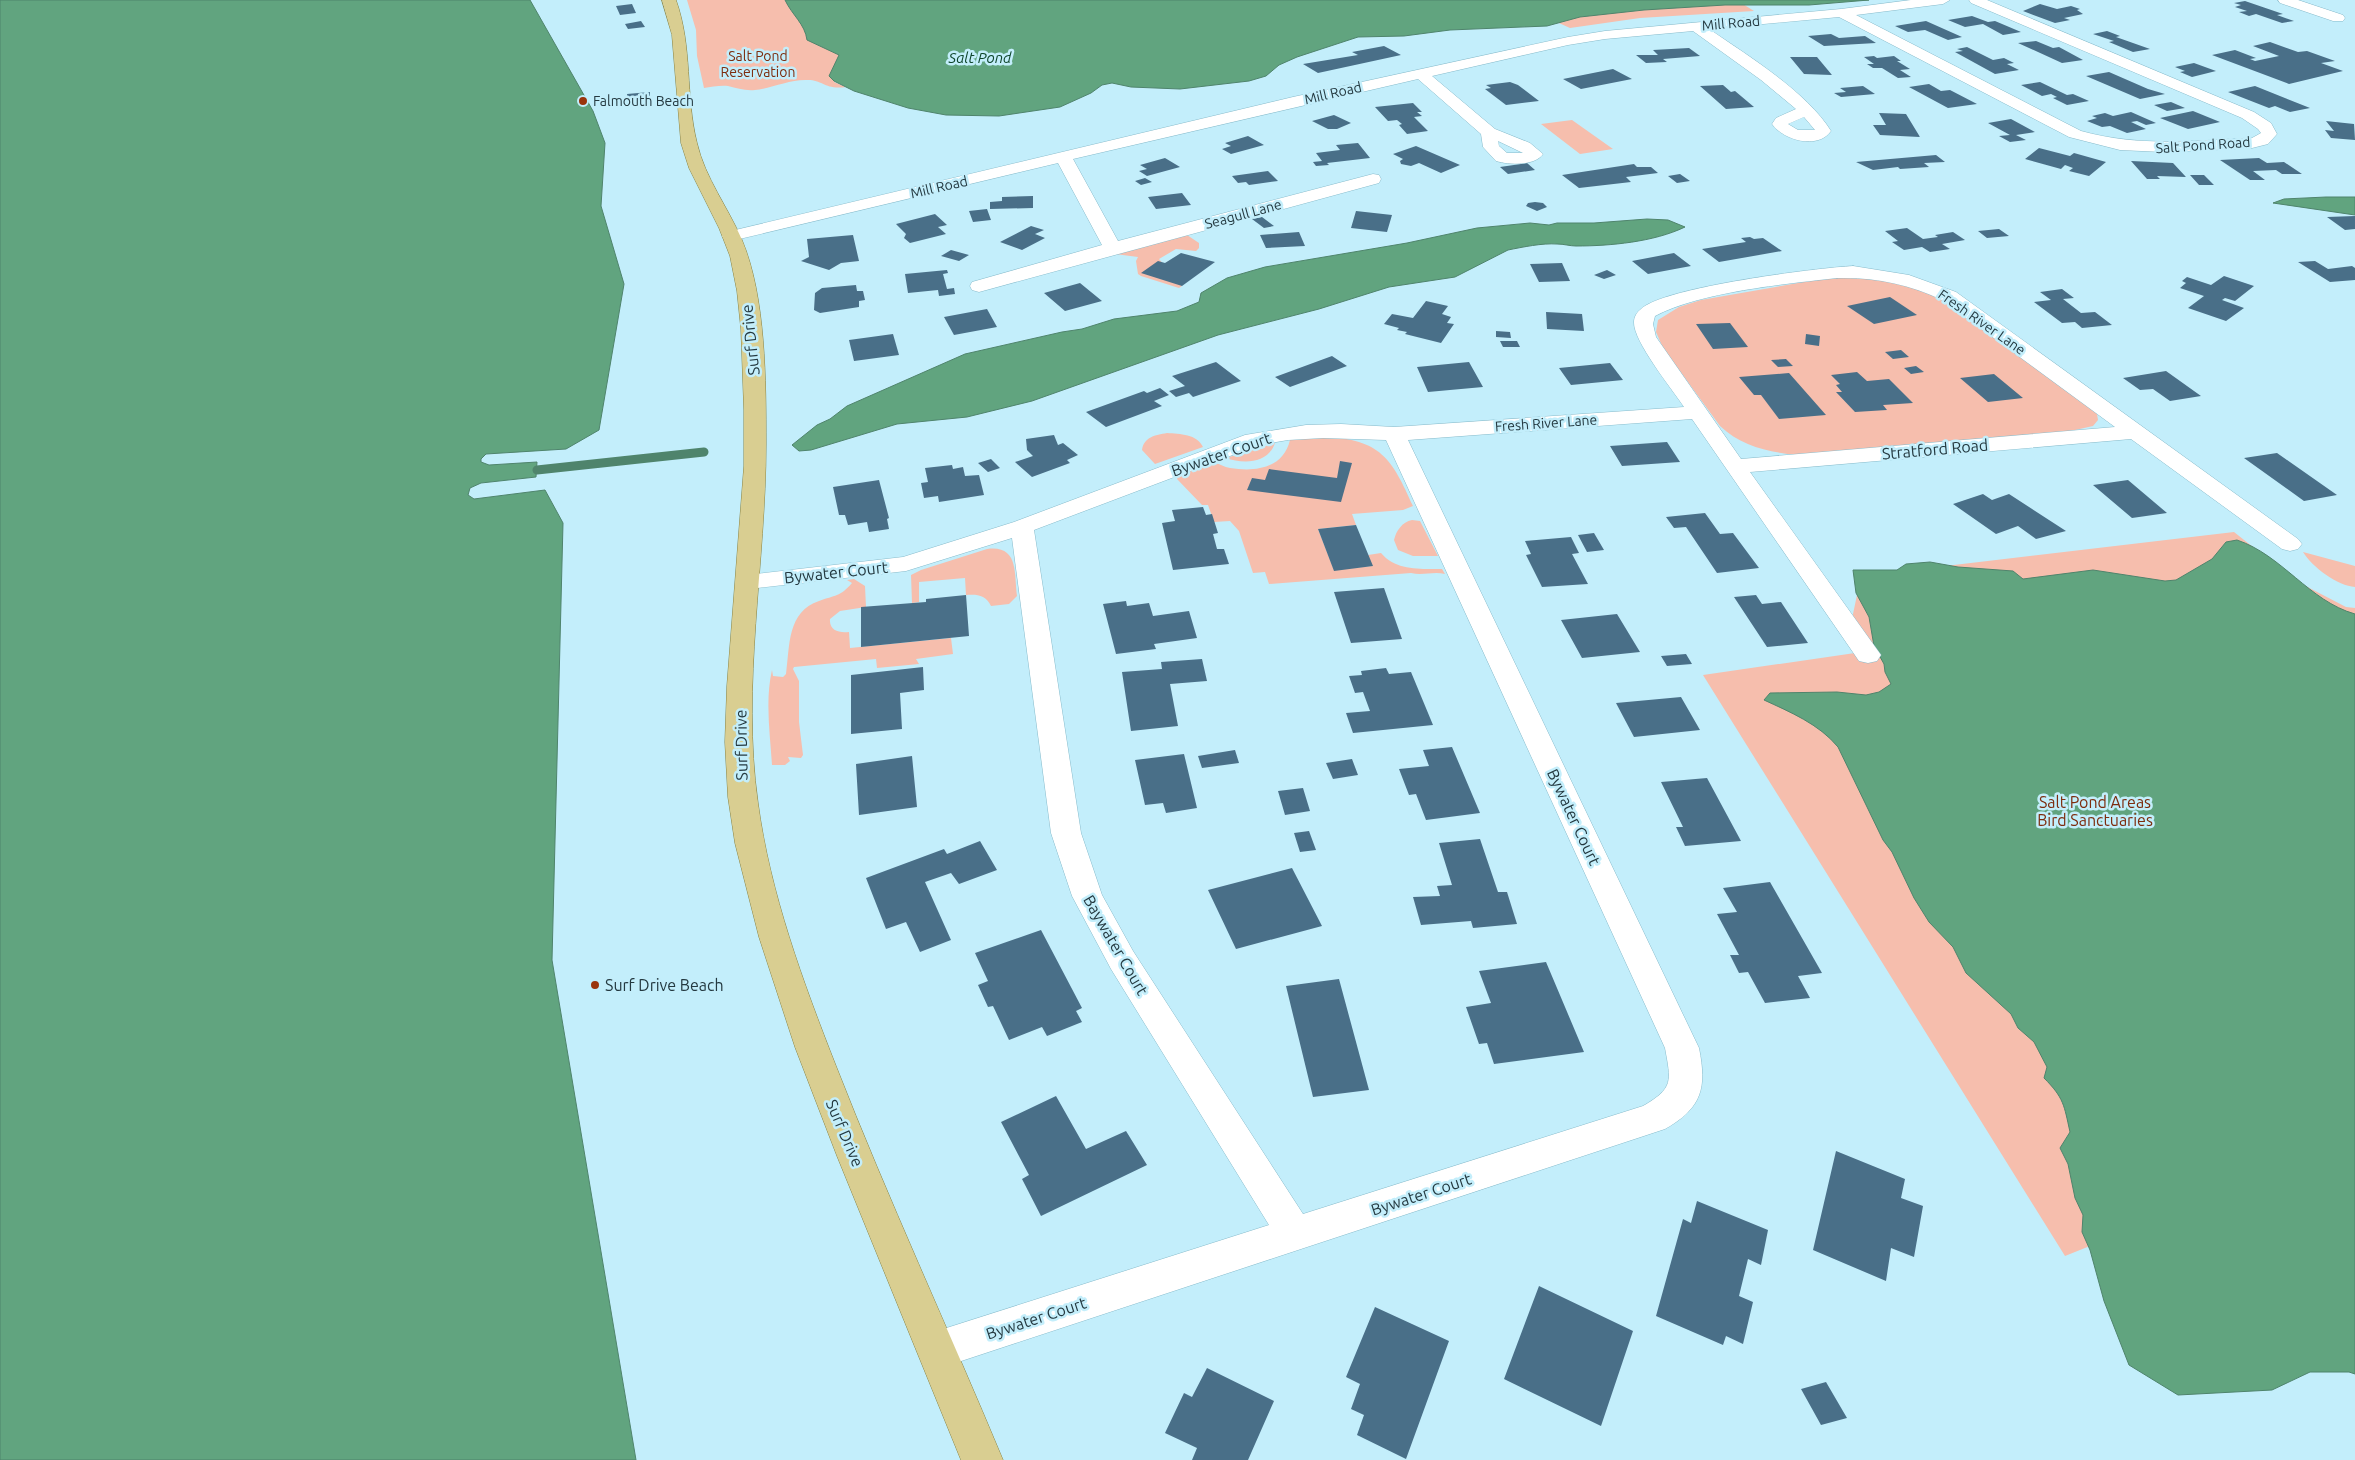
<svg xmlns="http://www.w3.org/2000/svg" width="2355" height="1460" font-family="Ubuntu,sans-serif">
	<rect width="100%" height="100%" fill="#c3eefb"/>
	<!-- green -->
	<path fill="#f6bead" d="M687 0H788L801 23 847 55 834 82 846 87C825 90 823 80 808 80 790 79 773 88 755 90 745 91 737 88 728 86 721 85 711 87 704 88L697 56 696 30Z
		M1738 1 1754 11 1640 18 1570 28 1550 19Z
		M1572 120 1613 149 1580 154 1541 124Z
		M1187 235 1199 243V248L1196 251 1176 249 1159 259 1182 286 1179 288 1141 276 1138 274 1136 261 1138 257 1115 254Z
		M1838 276 1894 281 1934 293 2089 406 2097 414 2098 420 2093 426 2066 432 1797 455C1768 452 1741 446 1720 426L1663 348 1656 332 1658 320 1679 307 1701 300Z
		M1167 433C1180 434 1197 434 1203 447L1155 464 1142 450C1144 437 1155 435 1167 433Z
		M1324 437C1381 439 1392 459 1413 506L1403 510 1352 514 1356 525 1318 529 1334 570 1372 566 1368 555 1381 553C1396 571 1421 569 1442 569L1445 574C1433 571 1423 576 1411 573L1269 584 1265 572 1253 573 1239 531 1230 521 1214 522 1208 505H1202L1177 479V476C1185 473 1208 462 1215 463 1220 464 1224 467 1230 468 1255 472 1283 469 1290 440Z
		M1275 443C1268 464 1243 464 1226 458Z
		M1412 520 1420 521 1438 556H1413L1398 550 1394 540C1396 531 1402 522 1412 520Z
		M2234 532 2296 581 2346 607 2355 608V1140L2065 1256 1703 675 1855 653 1853 614 1861 576Z
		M987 549C1019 545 1014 573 1017 596L1009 604 991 606C986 595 977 594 966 595L965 578 919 582V602L912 603 911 575 921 570Z
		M2303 552 2355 566V587C2338 586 2312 567 2303 552Z
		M854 579 865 586 866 607 840 611 830 619C829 631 839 633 849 632L850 648 951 638 953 654 916 659 919 664 877 668 876 659 794 667 793 669 799 681V722L803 755 801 758 788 757 790 761 785 765H772C770 734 765 700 772 670L773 676 783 677 786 674C790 645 787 612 819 601 835 595 840 597 852 583L847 580Z"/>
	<!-- water -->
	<path fill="#61a47f" stroke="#4f846c" d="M0 0H530L593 111 605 143 601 206 624 284 599 430 566 449 486 454 481 459V462L489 465 537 462 536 477 481 483 470 488 468 495 474 499 545 490 563 523 552 960 636 1460H0Z
		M785 0H1869L1809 5H1725L1644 10 1580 17 1547 26 1450 30 1404 36 1358 37 1297 57 1279 65 1266 76 1249 81 1180 89 1131 87 1112 83 1102 85 1091 93 1060 107 999 116 946 115 908 108 854 91 834 81 829 76 839 55 807 40C805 24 792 15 785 0Z
		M2326 197H2355V215L2273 203 2284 199Z
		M1647 219 1668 220 1685 227C1654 242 1610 246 1576 246 1570 246 1564 244 1557 244 1542 243 1523 247 1508 250L1455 277 1389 287 1319 309 1218 335 1032 401 967 417 897 424 811 450 799 451 792 445 817 425 830 419 847 406 965 354 1062 332 1082 329 1114 319 1177 311 1199 302 1201 293 1227 278 1265 267 1407 243 1477 228 1530 223 1549 225 1557 223H1594Z
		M2237 540C2282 555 2309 601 2355 614V1374L2349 1372H2310L2272 1390 2178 1395 2129 1365 2104 1301 2090 1250 2082 1232 2083 1215 2075 1198 2068 1164 2060 1148 2070 1132C2064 1105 2064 1098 2044 1078L2047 1067 2034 1042 2018 1028 2011 1014 1966 973 1953 947 1929 922 1914 898 1892 852 1883 840 1838 747C1819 724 1790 712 1764 700L1770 693 1837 692 1866 695 1879 692 1891 684 1885 672 1884 664 1874 646 1869 617 1856 593 1853 570H1897L1906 564 1930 562 1958 567 2013 571 2023 579 2093 570 2165 581 2176 580 2212 559 2226 542Z"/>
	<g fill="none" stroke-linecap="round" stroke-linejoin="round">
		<!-- stream -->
		<path stroke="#4f846c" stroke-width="9" d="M537 470 704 452"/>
	</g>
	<!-- building -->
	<path fill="#496f88" d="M2245 1 2283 14 2277 15 2294 21 2282 23 2256 14 2249 16 2239 12 2247 11 2235 7 2241 5 2234 3Z
		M632 4 636 13 620 15 616 6Z
		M2040 4 2057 9 2071 6 2080 9 2077 10 2083 14 2064 18 2070 20 2055 23 2023 11Z
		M1972 16 1988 22 1995 21 2021 32 2003 35 1983 24 1965 27 1948 20Z
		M641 21 645 27 628 29 625 24Z
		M1926 21 1962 37 1948 40 1925 30 1908 32 1895 26Z
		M2107 31 2120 36 2116 37 2150 49 2133 52 2109 42 2114 41 2093 34Z
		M1831 34 1839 38 1865 36 1876 43 1824 46 1808 36Z
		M2036 41 2053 48 2059 47 2083 60 2062 63 2018 43Z
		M2270 42 2298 52 2307 51 2335 61 2321 63 2343 71 2289 84 2212 55 2235 50 2256 58 2250 59 2255 61 2279 56 2253 46Z
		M1384 46 1401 55 1318 73 1303 64 1358 55 1352 52Z
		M1967 47 1993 60 2004 58 2014 63 2007 64 2019 70 1995 74 1955 52 1963 51 1957 49Z
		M1689 48 1700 56 1663 59 1667 62 1646 63 1636 55H1658L1653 50Z
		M1874 56 1877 58 1894 56 1901 61H1897L1910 69 1900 70 1911 77 1898 78 1882 68H1873L1867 64H1874L1864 57Z
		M1790 57H1817L1832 75 1804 74Z
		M2194 63 2216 71 2192 77 2180 72 2185 71 2175 67Z
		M1613 69 1632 79 1581 89 1563 79Z
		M2109 72 2148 89 2165 94 2140 99 2086 76Z
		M1510 82 1518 85 1539 101 1506 105 1485 89 1491 88 1486 85Z
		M2040 82 2067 95 2073 94 2089 101 2067 105 2053 98 2057 97 2051 94 2042 96 2021 85Z
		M1929 84 1941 91 1950 90 1977 104 1948 108 1909 87Z
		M1723 85 1731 92 1735 91 1754 107 1726 109 1700 86Z
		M1863 86 1875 94 1841 97 1834 93 1846 92 1840 88Z
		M2255 86 2310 108 2290 112 2275 106 2269 108 2228 92Z
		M650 92V98L628 101 627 94Z
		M2171 102 2185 108 2167 111 2154 105Z
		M1413 103 1422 112H1417L1422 116 1414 117 1428 131 1407 134 1399 125 1402 124 1397 120 1388 121 1375 107Z
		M2193 111 2220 122 2188 129 2160 118Z
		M2131 112 2156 123 2146 125 2137 121 2131 122 2146 129 2127 133 2110 126 2102 127 2087 121 2097 118 2092 116 2105 113 2113 116Z
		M1879 113 1906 114 1920 137 1880 135 1873 125H1886Z
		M1334 115 1351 123 1337 129H1328L1312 121Z
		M2011 119 2035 132 2016 135 2026 140 2010 142 1999 136 2010 135 1988 123Z
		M2326 121 2354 124 2355 140 2331 138 2325 130 2334 131Z
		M1248 136 1264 145 1231 154 1222 149 1231 146 1225 143Z
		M1358 143 1370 158 1327 163 1329 165 1316 166 1313 162 1322 161 1316 153 1340 150 1336 145Z
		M1416 146 1460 165 1441 173 1419 163 1411 166 1401 164 1400 161 1403 159 1393 154Z
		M2039 148 2070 156 2074 153 2106 162 2089 176 2069 171 2073 168 2065 165 2061 169 2025 159Z
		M1936 155 1945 162 1924 163 1929 167 1900 169 1898 167 1873 170 1856 162Z
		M1165 158 1180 167 1147 176 1139 171 1147 169 1140 165Z
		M2259 158 2267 163 2284 162 2302 174H2282L2276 170 2253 171 2265 180H2250L2220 160Z
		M2131 161 2173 163 2186 177 2157 176 2160 179H2147Z
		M1527 163 1535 170 1508 174 1500 167Z
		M1634 164 1637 167H1651L1658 173 1626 177 1631 182 1579 188 1562 175Z
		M1268 171 1278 181 1249 185 1246 182 1238 183 1232 176Z
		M1680 174 1690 181 1677 183 1668 176Z
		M2190 175H2204L2214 185H2199Z
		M1145 178 1152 182 1141 185 1135 181Z
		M1182 193 1191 205 1156 209 1148 197Z
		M1033 196V208L990 209V202L1002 201V197Z
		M1535 202 1543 203 1547 207 1537 211 1526 206 1528 203Z
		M987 209 991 220 973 222 969 211Z
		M1356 211 1392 215 1387 232 1351 228Z
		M935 214 947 225 938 227 946 234 910 243 904 238 906 234 896 224Z
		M2355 216V229L2345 230 2327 217Z
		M1262 217 1274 226 1264 228 1252 219Z
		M1031 226 1044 230 1035 234 1045 238 1022 250 1000 242Z
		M1907 228 1923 239 1938 237 1935 235 1953 232 1965 240 1942 244 1950 249 1930 252 1922 247 1904 250 1892 242 1898 241 1885 231Z
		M1999 229 2009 236 1987 238 1978 231Z
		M1299 232 1305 246 1266 248 1260 235Z
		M853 235 859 261 841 263 829 270 801 261 809 257 807 239Z
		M1750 237 1754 239 1763 238 1782 251 1719 262 1702 249 1746 242 1741 238Z
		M951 250 969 255 959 261 941 256Z
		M1181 253 1215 262 1182 286 1141 273 1158 261 1165 263Z
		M1674 253 1691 266 1648 274 1632 261Z
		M2315 261 2328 269 2352 266 2355 268V280L2330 282 2298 262Z
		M1562 263 1570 281 1539 282 1530 264Z
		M947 270 948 273 943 274 947 289 954 288 955 294 939 296 938 290 908 293 905 274Z
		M1607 270 1616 275 1604 279 1594 275Z
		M2224 276 2254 286 2235 301 2225 298 2222 300 2244 308 2226 321 2188 308 2204 296 2180 288 2186 283 2182 281 2187 277 2211 285Z
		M1080 283 1102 301 1065 311 1044 293Z
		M856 285 857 291H863L865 300 859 301V307L820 313 814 310 815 293 822 288Z
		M2062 289 2074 298 2063 299 2081 313 2095 312 2112 325 2082 328 2075 322 2062 323 2034 302 2051 300 2040 292Z
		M1890 297 1917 315 1874 324 1847 306Z
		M1426 301 1448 306 1442 314 1451 317 1447 323 1454 324 1441 343 1405 334 1407 332 1397 330 1399 328 1384 324 1392 314 1413 318Z
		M987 309 997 327 954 335 944 317Z
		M1546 312 1582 314 1584 331 1547 329Z
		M1730 323 1748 347 1713 349 1696 324Z
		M1496 331 1510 332 1511 338 1496 337Z
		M893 334 899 355 854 361 849 340Z
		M1806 334 1820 336 1819 346 1805 344Z
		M1500 341H1517L1520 347H1503Z
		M1901 350 1909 357 1893 359 1885 352Z
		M1332 356 1347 366 1290 387 1275 377Z
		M1786 359 1793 366 1778 367 1771 360Z
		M1216 362 1241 381 1193 397 1189 393 1176 397 1169 391 1185 386 1172 376Z
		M1469 362 1483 387 1428 392 1417 367Z
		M1610 363 1623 380 1571 385 1559 368Z
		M1916 366 1924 372 1911 374 1904 368Z
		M2166 371 2201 396 2170 401 2153 389 2140 390 2123 378Z
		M1857 372 1867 381 1889 379 1913 403 1883 405 1887 410 1855 412 1836 392H1842L1836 385 1840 384 1831 375Z
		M1789 373 1826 415 1779 419 1761 395H1754L1739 377Z
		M1994 374 2023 398 1988 402 1960 378Z
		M1160 388 1169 395 1154 401 1162 406 1106 427 1086 412 1144 391 1147 393Z
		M1054 435 1058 445 1063 443 1078 455 1067 460 1070 463 1032 477 1015 462 1033 456 1027 450 1026 439Z
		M1667 442 1680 462 1622 466 1610 446Z
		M2277 453 2337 495 2304 501 2244 458Z
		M991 459 1000 468 988 472 978 463Z
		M1340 461 1352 463 1341 502 1247 490 1252 478 1265 480 1269 469 1337 478Z
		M952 465 953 469 963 467 965 476 979 475 984 495 939 502 938 496 924 498 921 483 928 482 925 468Z
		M879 480 889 518 887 519 889 529 869 532 867 522 848 525 845 515H839L833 487Z
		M2128 480 2167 513 2132 518 2093 485Z
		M1983 494 1992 500 2009 494 2066 531 2036 539 2018 526 1996 534 1953 504Z
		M1203 507 1206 515 1212 514 1218 533 1213 534 1217 549H1224L1229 564 1173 570 1162 523 1175 521 1172 510Z
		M1705 513 1720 534 1733 533 1759 568 1717 573 1686 527 1674 528 1666 517Z
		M1356 525 1373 566 1334 571 1318 529Z
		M1594 533 1604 550 1587 552 1578 535Z
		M1571 537 1579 553 1572 554 1588 584 1542 587 1526 555 1531 554 1525 541Z
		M1384 588 1402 639 1351 643 1334 592Z
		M966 595 969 636 861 647V607L926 602V599Z
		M1756 595 1762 604 1781 602 1808 643 1767 647 1734 597Z
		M1126 601 1127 606 1149 603 1153 616 1189 611 1197 638 1154 644 1156 649 1116 654 1103 604Z
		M1617 614 1640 652 1582 658 1561 620Z
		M1686 654 1692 664 1667 666 1661 656Z
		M1202 659 1207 681 1170 684 1178 726 1131 731 1122 672 1162 669 1161 662Z
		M923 667 924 690 900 693 902 729 851 734V675Z
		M1386 668 1389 674 1411 672 1433 725 1353 733 1346 713 1370 711 1363 692 1355 693 1349 676 1362 675 1361 671Z
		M1681 697 1700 730 1634 737 1616 703Z
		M1452 747 1480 813 1426 820 1416 794 1409 795 1399 769 1429 766 1423 750Z
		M1235 750 1239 763 1202 768 1198 756Z
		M1184 754 1197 808 1166 813 1163 803 1145 805 1135 760Z
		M912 756 917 807 859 815 856 764Z
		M1352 759 1358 775 1333 779 1326 763Z
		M1707 778 1741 841 1685 846 1676 827H1683L1661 782Z
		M1303 788 1310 811 1285 815 1278 791Z
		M1309 831 1316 850 1300 852 1294 833Z
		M1480 839 1498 892H1507L1517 924 1473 928 1471 921 1421 925 1413 897 1440 896 1437 886 1452 885 1439 843Z
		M980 841 997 870 959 884 951 873 925 882 951 940 920 952 906 922 886 929 866 878 944 849 947 854Z
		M1292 868 1322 926 1236 949 1208 890Z
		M1770 882 1822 973 1798 976 1810 998 1765 1003 1748 972 1739 973 1730 955H1739L1717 914 1737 912 1723 888Z
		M1041 930 1082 1008 1076 1011 1082 1022 1047 1036 1042 1027 1009 1040 993 1006 988 1007 978 985 988 981 975 953Z
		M1546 962 1584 1052 1494 1064 1487 1043 1479 1044 1466 1007 1491 1003 1479 971Z
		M1339 979 1369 1090 1313 1097 1286 986Z
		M1056 1096 1086 1149 1126 1131 1147 1165 1041 1216 1022 1179 1029 1175 1001 1122Z
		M1836 1151 1905 1179 1901 1198 1923 1206 1914 1257 1891 1248 1886 1281 1813 1250Z
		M1697 1201 1768 1230 1761 1265 1748 1259 1739 1296 1753 1302 1743 1344 1726 1336 1723 1345 1656 1316 1683 1219 1691 1223Z
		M1539 1286 1633 1331 1601 1426 1504 1379Z
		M1375 1307 1449 1341 1406 1459 1357 1435 1364 1415 1351 1409 1360 1384 1346 1377Z
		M1207 1368 1274 1401 1248 1460H1192L1197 1448 1165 1433 1184 1393 1192 1397Z
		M1826 1382 1847 1418 1821 1425 1801 1389Z"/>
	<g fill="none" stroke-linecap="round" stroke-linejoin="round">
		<!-- minor casing -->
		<g stroke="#87bbcb" stroke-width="1">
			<path id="minor" d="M1911 0H1950L1943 4 1856 15 2081 131C2138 147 2194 141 2252 138L2261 133 2258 129 2242 118 1971 3 1969 0H1987L2254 112 2271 123 2277 134 2268 144 2252 148 2163 152 2120 150 2069 137 1839 17 1709 29C1747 55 1807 92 1831 131 1818 150 1783 140 1772 124L1776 118 1796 109 1761 80 1693 31 1605 39 1568 45 1432 76 1495 129 1530 143 1543 154C1535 166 1509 165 1496 161L1483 147 1481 134 1418 79 1073 159 1118 241 1373 174 1379 175 1381 179 1379 183 979 292 972 290 970 286 972 282 1102 245 1058 163 731 241 725 240 722 236 725 232 731 231 1293 97 1568 37 1605 31 1841 9ZM1804 117 1815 130H1798L1788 124ZM1498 141 1523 153H1507L1499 146Z
				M2278 0H2298L2343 15 2345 18 2343 21H2333L2280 3Z
				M1853 266 1909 275 1956 292 2298 539 2302 544 2298 549 2290 551 2282 549 2131 439 1750 472 1881 655 1877 661 1868 663 1859 661 1692 419 1408 440 1699 1048C1707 1088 1702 1108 1665 1129L937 1369 923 1364 917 1350 923 1336 937 1331 1269 1225 1111 969 1072 896 1051 833 1012 538 906 571 748 589 739 586 736 581 739 576 903 557 1014 522 1245 435 1306 425 1341 424 1394 427 1684 407C1672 389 1633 341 1634 322 1634 317 1637 312 1641 309 1664 287 1817 268 1853 266ZM1837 278C1874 277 1909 284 1942 300L2115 427 1741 459 1656 337 1653 324 1655 316C1700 292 1785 284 1837 278ZM1323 438 1386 440 1665 1048C1671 1081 1674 1088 1643 1106L1303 1214 1133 951 1102 895 1081 833 1034 530 1259 445 1288 440Z"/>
		</g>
		<!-- major casing -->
		<g stroke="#898445" stroke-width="1">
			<path id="major" d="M662 0H676C693 48 685 95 697 143 705 178 728 207 742 240 766 297 766 382 766 444 766 562 741 685 758 803 770 893 803 982 836 1066 888 1199 948 1328 1003 1460H961L837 1156 795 1047 759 937 735 843 728 797 725 742 727 686 744 466V410L741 329 737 291 730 256 719 228 689 168 681 143 672 35Z"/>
		</g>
		<!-- minor -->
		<use href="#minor" fill="#fff" fill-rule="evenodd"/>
		<!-- major -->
		<use href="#major" fill="#d9ce91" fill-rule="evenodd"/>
	</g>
	<!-- markers -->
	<g fill="#9a340c" stroke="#c3eefb" stroke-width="2">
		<circle cx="583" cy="101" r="5"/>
		<circle cx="595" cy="985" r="5"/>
	</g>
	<g text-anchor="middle" stroke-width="5" stroke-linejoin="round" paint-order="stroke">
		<!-- far-street labels -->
		<g font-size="14" fill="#243940" stroke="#c3eefb">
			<text transform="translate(1731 23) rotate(-5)" y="5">Mill Road</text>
			<text transform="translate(1333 93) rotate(-13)" y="5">Mill Road</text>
			<text transform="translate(2203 145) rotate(-4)" y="5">Salt Pond Road</text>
			<text transform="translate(939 187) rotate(-13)" y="5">Mill Road</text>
			<text transform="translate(1243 214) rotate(-15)" y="5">Seagull Lane</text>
			<text transform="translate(1982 322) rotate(35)" y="5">Fresh River Lane</text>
			<text transform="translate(1546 423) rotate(-4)" y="5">Fresh River Lane</text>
		</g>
		<!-- far-park labels -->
		<g font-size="14" fill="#7d2c0e" stroke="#c3eefb">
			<text x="758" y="61">Salt Pond<tspan x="758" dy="16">Reservation</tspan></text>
		</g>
		<!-- far-poi labels -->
		<g font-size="14" fill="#243940" stroke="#c3eefb" text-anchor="start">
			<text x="593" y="106">Falmouth Beach</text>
		</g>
		<!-- far-water labels -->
		<g font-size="15" font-style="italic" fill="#0f462c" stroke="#c3eefb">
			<text x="980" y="63">Salt Pond</text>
		</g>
		<!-- street labels -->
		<g font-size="16" fill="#243940" stroke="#c3eefb">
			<text transform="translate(750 340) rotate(-96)" y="6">Surf Drive</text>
			<text transform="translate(1935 449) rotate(-5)" y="6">Stratford Road</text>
			<text transform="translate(1221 454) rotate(-19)" y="6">Bywater Court</text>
			<text transform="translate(836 572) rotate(-6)" y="6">Bywater Court</text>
			<text transform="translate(741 745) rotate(-91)" y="6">Surf Drive</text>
			<text transform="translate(1574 817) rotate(65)" y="6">Bywater Court</text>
			<text transform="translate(1116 945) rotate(60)" y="6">Baywater Court</text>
			<text transform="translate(845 1133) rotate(67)" y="6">Surf Drive</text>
			<text transform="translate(1421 1194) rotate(-18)" y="6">Bywater Court</text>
			<text transform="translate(1036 1318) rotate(-18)" y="6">Bywater Court</text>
		</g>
		<!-- park labels -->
		<g font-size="16" fill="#7d2c0e" stroke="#c3eefb">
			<text x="2095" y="808">Salt Pond Areas<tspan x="2095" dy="18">Bird Sanctuaries</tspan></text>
		</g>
		<!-- poi labels -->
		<g font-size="16" fill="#243940" stroke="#c3eefb" text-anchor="start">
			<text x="605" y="991">Surf Drive Beach</text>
		</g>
	</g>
</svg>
